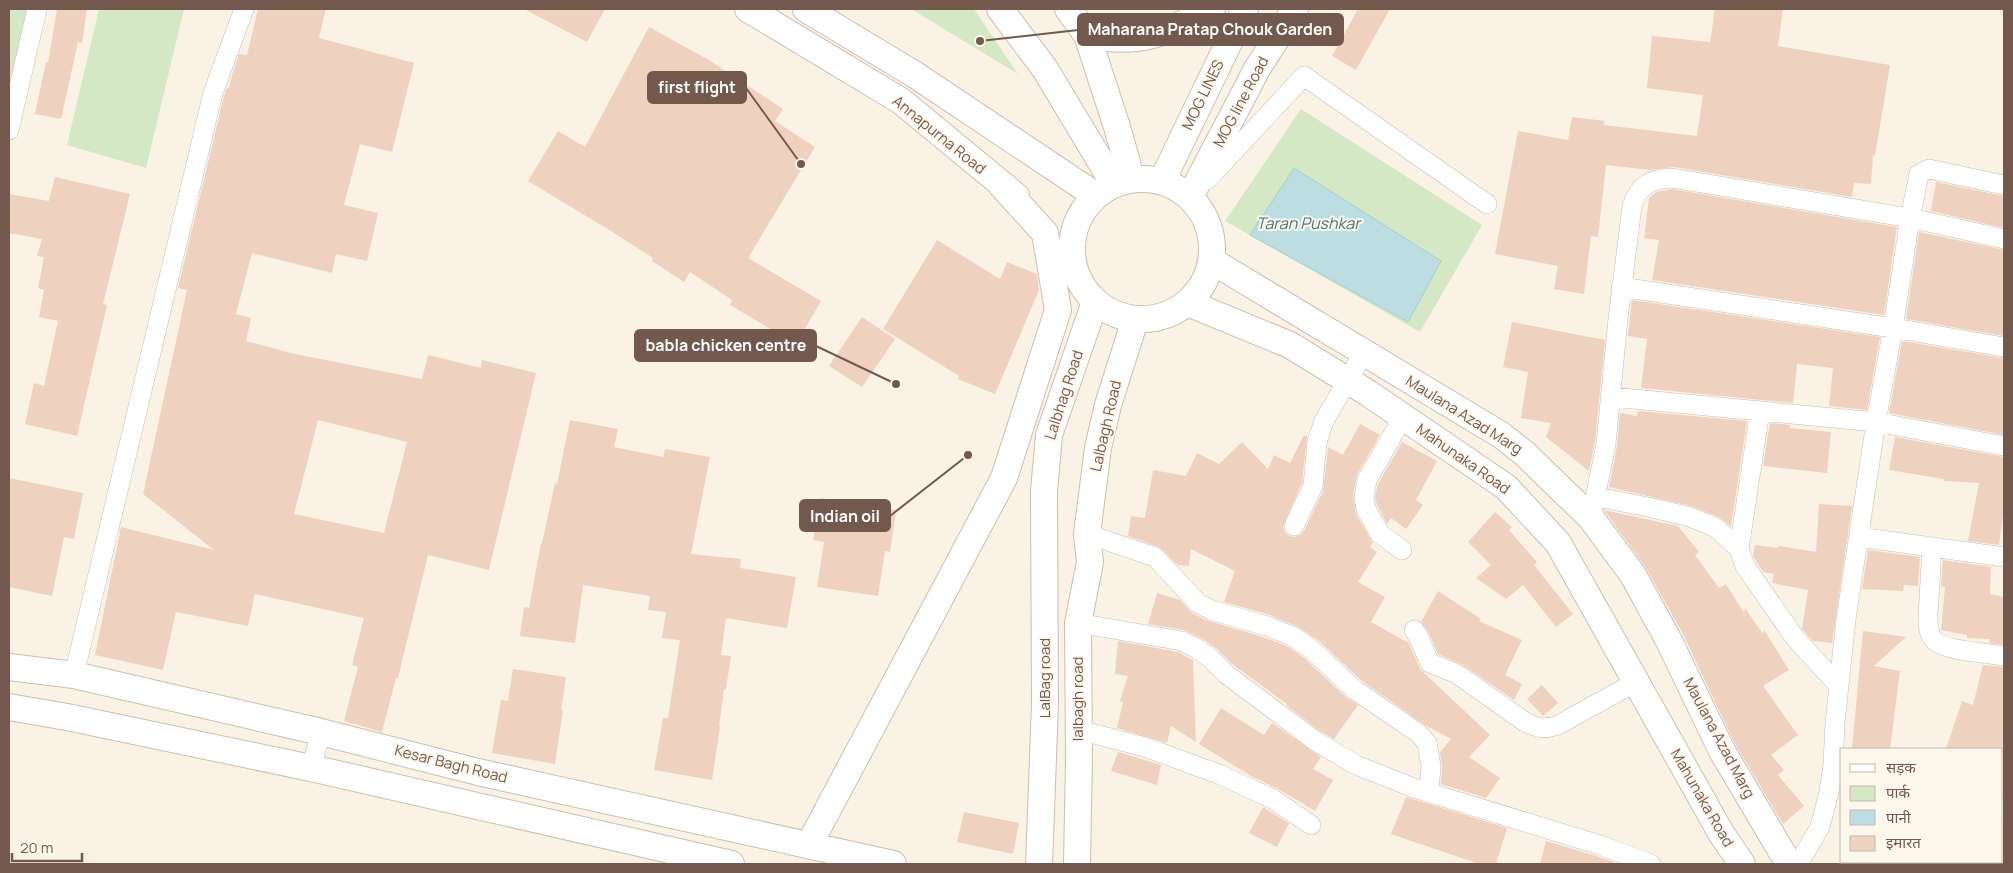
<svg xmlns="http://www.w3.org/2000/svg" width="2013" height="873" font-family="Manrope,'Noto Sans Devanagari',sans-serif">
	<rect width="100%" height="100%" fill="#fbf2e6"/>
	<!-- green -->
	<path fill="#d4e8c6" d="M9 9H31L9 104Z
		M99 9H184L146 168 67 145Z
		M911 9H974L1018 74Z
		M1301 109 1482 225 1420 332 1225 221Z"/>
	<!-- water -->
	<path fill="#bcdee3" stroke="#a3ced4" d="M1294 168 1441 261 1408 322 1250 235Z"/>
	<!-- building -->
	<path fill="#efd1c0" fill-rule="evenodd" d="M57 9H87L82 43 78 42 61 119 35 114 46 62 48 63Z
		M258 9H326L319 38 414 63 392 152 360 144 344 205 378 213 367 261 336 254 332 273 252 253 236 314 251 318 246 341 295 354 422 379 428 355 481 368 482 360 536 373 489 570 428 555 398 678H396L382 732 344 721 358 667 352 665 364 618 255 594 248 626 176 612 163 670 95 655 121 527 214 550 143 494 187 290 178 288 224 96 227 88H229L232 75 239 54 247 55ZM318 420 407 442 384 533 294 514Z
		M524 9H605L587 42Z
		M1358 9H1390L1356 70 1332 56Z
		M1715 9H1783L1778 46 1890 65 1875 156 1873 155 1871 184 1854 183 1852 197 1674 167 1651 170 1606 165 1598 237 1591 236 1584 294 1554 289 1558 266 1495 254 1518 131 1568 140 1572 117 1605 121 1604 125 1697 136 1703 95 1647 88 1652 36 1710 42Z
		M649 27 709 60 783 109 775 121 815 147 748 258 821 301 796 344 730 305 732 300 690 272 684 282 652 261 653 258 606 228 528 181 558 131 585 147Z
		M55 177 130 194 103 304 107 305 77 436 25 424 34 383 44 386 58 321 39 317 44 290 38 288 44 257 37 256 42 239 9 233V194L49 201Z
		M1936 182 2004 196V228L1931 211Z
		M1672 189 1897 227 1884 315 1652 280 1659 240 1644 238 1649 198 1656 192Z
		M1919 232 2004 250V336L1906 319Z
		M937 240 1000 279 1007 262 1037 274 1039 290 995 394 958 379 959 376 883 329Z
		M1632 300 1880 337 1867 410 1829 406 1833 368 1797 364 1793 403 1641 388 1647 339 1628 336Z
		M862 317 895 339 862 387 829 366Z
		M1512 322 1605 340 1595 442 1589 471 1546 437 1551 423 1521 418 1528 372 1503 367Z
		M1902 341 2004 358V435L1889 413Z
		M1638 411 1747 421 1731 526 1719 517 1691 506 1609 487 1617 446 1620 413 1637 416Z
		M570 420 618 429 614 447 663 457 665 449 710 457 691 554 741 559 740 568 796 577 787 628 726 618 721 655 731 656 726 689H724L719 727H720L712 780 654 770 663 718H668L680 640 662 638 666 612 648 610 650 596 583 585 575 643 520 636 524 607 529 608 541 543H542L555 483 557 484Z
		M1770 423 1790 425V428L1831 432 1827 473 1763 466Z
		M1360 424 1380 435 1357 475 1353 495 1356 514 1373 543 1370 547 1377 552 1358 582 1385 597 1371 622 1409 643 1420 669 1490 735 1469 757 1500 778 1486 798 1441 784 1442 767 1440 752 1451 739 1425 725 1362 681 1318 640 1298 627 1270 615 1224 602 1235 571 1191 549 1189 566 1178 565 1159 547 1128 536 1131 516 1145 518 1153 470 1186 476 1197 453 1219 464 1242 442 1268 469 1274 455 1290 463 1304 435 1307 437 1302 483 1283 526 1285 532 1289 536 1294 537 1300 535 1304 531 1323 491 1328 447 1343 455Z
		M1895 437 2004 457V508L1999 545 1968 541 1979 483 1944 481V479L1889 470Z
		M1402 442 1437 461 1416 500 1423 505 1406 529 1391 518 1387 524 1377 505 1375 497 1378 484Z
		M9 478 83 493 74 539 64 537 52 596 9 587Z
		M820 498 896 510 890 552 885 551 878 596 817 587 824 542 813 540Z
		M1819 504 1852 506 1832 643 1813 641 1802 629 1808 590 1772 583 1774 574 1763 572 1753 556 1755 545 1778 548 1779 546 1816 552Z
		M1604 510 1678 526 1699 552 1695 555 1719 588 1726 584 1744 613 1745 608 1763 634 1764 630 1789 670 1763 686 1798 735 1771 755 1784 770 1778 775 1804 806 1783 824 1735 744 1683 634 1646 568Z
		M1495 512 1512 527 1509 530 1537 562 1534 565 1573 614 1556 627 1523 585 1506 599 1476 578 1491 565 1468 542Z
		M1868 550 1920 557 1918 586 1904 585 1903 591 1862 589Z
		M1943 560 1991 567 1990 594 2004 597V645L1989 643 1990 639 1967 638V635L1941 630 1945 587 1941 586Z
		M1438 591 1481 619 1479 621 1522 640 1505 675 1522 684 1514 700 1463 665 1438 654 1429 633 1421 622Z
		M1157 593 1180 600 1192 613 1206 620 1263 637 1287 646 1303 657 1347 698 1358 705 1334 739 1320 731 1286 705 1287 704 1232 664 1218 650 1203 639 1184 630 1148 624Z
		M1863 631 1906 637 1874 666 1900 671 1890 749H1852Z
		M1118 641 1178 652 1193 660 1196 742 1171 726 1167 743 1117 728 1123 702 1120 701 1128 676 1115 674Z
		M1983 665 2004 667V749H1946L1962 701 1973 705Z
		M513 669 566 677 561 710H563L555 764 492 753 501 700 508 701Z
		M1542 685 1558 703 1543 716 1527 699Z
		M1221 708 1264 735 1272 723 1321 757 1313 769 1333 780 1315 811 1278 789 1251 776 1199 744Z
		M1118 752 1161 765 1157 785 1111 771Z
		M1406 797 1507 828 1496 864H1479L1391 834Z
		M1263 807 1289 823 1277 847 1249 833Z
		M964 812 1019 823 1013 854 957 842Z
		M1546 841 1596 856 1614 862V864H1540Z"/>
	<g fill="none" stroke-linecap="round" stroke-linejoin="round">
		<!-- street casing -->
		<g stroke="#ccbaad" stroke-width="20">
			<path id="street" d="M9 130 37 9
				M1207 180 1304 76 1487 204
				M1621 287 1893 328 2004 347
				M1612 397 1876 422 2004 446
				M1597 497 1648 507 1687 516 1715 527 1739 549 1745 566 1795 638 1839 686
				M1591 518 1606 444 1618 319 1632 206C1639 185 1650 179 1672 178L1910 218 2004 239
				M1294 526 1313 486 1317 442 1324 421 1364 352
				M1087 534 1155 557 1198 603 1211 610 1267 626 1292 636 1310 648 1355 690 1418 733 1427 743 1431 766 1429 793
				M1859 537 2004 557
				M1932 547 1928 616C1928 624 1928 632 1933 639 1942 651 1989 653 2004 656
				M1739 549 1760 411
				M1402 550 1380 534 1366 509 1364 497 1367 480 1403 417
				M1078 623 1182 641 1196 648 1211 659 1226 674 1314 740 1356 765 1414 788 1600 845 1651 864
				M1414 630C1423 642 1423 651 1430 663L1457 674 1525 722C1537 728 1545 730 1558 725L1636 682
				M74 675 213 93 244 9
				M1079 730 1145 747 1221 775 1273 799 1311 825
				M311 768 321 732
				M2002 812 2004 808
				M1798 864 1820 827 1829 792 1833 765 1835 723 1846 619 1876 422 1893 328 1910 218 1919 174 1929 169 2004 185"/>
		</g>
		<!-- secondary casing -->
		<g stroke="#d1bcae" stroke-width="28">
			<path id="secondary" d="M748 9 901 101 1016 196
				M806 9 914 74 1095 195
				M1000 9 1045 69 1114 184
				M1068 9 1087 35 1117 127 1127 162 1130 180
				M1087 35C1141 46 1165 33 1212 9
				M1072 249a70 70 0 1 1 140 0a70 70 0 1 1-140 0Z
				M1162 181 1245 9
				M1190 197 1257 69 1295 9
				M1212 261 1501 435 1524 453 1591 518 1633 575 1669 641 1722 751 1789 864
				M1188 303 1290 345 1368 393 1506 487 1558 543 1721 833 1742 864
				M9 667 74 675 321 732 478 772 893 864
				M9 707 67 717 311 768 731 864
				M809 845 1004 478 1058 310 1045 233 1002 186
				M1039 864 1045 704 1044 491 1049 435 1095 302
				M1077 864 1079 759 1078 623 1090 562 1087 534 1098 448 1108 405 1135 320"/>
		</g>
		<!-- street -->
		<use href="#street" stroke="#fff" stroke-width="19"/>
		<!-- secondary -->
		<use href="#secondary" stroke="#fff" stroke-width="26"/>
	</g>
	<g text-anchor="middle" stroke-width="4" stroke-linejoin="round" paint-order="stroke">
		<!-- street labels -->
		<g font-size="15" fill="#73594d" stroke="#fef7ec">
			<text transform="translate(1203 95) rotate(-64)" y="5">MOG LINES</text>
			<text transform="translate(1241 102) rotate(-62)" y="5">MOG line Road</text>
			<text transform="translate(939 135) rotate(39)" y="5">Annapurna Road</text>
			<text transform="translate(1064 395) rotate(-72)" y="5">Lalbhag Road</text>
			<text transform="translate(1464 415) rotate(32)" y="5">Maulana Azad Marg</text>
			<text transform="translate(1106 426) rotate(-77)" y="5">Lalbagh Road</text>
			<text transform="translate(1463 459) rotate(35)" y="5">Mahunaka Road</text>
			<text transform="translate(1045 678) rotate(-90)" y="5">LalBag road</text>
			<text transform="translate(1078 699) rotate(-90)" y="5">lalbagh road</text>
			<text transform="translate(1719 738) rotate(62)" y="5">Maulana Azad Marg</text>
			<text transform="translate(451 764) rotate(14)" y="5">Kesar Bagh Road</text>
			<text transform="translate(1702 798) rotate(60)" y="5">Mahunaka Road</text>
		</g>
		<!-- water labels -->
		<g font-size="16" font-style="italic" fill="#44757e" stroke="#fef7ec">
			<text x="1308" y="229">Taran Pushkar</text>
		</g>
	</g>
	<!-- callouts -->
	<path fill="none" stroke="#73594d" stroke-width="2" d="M980 41L1078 30M801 164L746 88M896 384L816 346M968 455L890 516"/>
	<g fill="#73594d" stroke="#fef7ec" stroke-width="2">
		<circle cx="980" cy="41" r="5"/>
		<circle cx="801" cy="164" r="5"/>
		<circle cx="896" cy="384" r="5"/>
		<circle cx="968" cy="455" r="5"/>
	</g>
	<g fill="#73594d" stroke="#73594d" stroke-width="2">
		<rect x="1078" y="14" width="265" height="31" rx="5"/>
		<rect x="648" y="72" width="98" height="31" rx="5"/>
		<rect x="635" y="330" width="181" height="31" rx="5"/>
		<rect x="800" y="500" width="90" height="31" rx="5"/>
	</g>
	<g font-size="16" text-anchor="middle" font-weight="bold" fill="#fff">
		<text x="1210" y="35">Maharana Pratap Chouk Garden</text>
		<text x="697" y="93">first flight</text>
		<text x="726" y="351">babla chicken centre</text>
		<text x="845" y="522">Indian oil</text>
	</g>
	<!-- border -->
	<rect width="2013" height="873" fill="none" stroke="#73594d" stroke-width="20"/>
	<!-- legend -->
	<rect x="1840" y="748" width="162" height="115" fill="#fef7ec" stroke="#c6b8ac"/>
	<rect x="1850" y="764" width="25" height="8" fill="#ffffff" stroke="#c6b8ac"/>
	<text x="1886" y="773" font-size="15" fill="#73594d">सड़क</text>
	<rect x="1850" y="786" width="25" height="15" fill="#d4e8c6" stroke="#c6b8ac"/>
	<text x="1886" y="798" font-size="15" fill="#73594d">पार्क</text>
	<rect x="1850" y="810" width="25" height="15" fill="#bcdee3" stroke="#c6b8ac"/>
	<text x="1886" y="823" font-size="15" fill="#73594d">पानी</text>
	<rect x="1850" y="836" width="25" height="15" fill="#efd1c0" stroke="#c6b8ac"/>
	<text x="1886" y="848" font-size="15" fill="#73594d">इमारत</text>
	<!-- scale -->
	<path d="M12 853v8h70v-8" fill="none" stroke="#73594d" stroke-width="2.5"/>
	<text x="20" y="853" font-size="15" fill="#73594d" stroke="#fef7ec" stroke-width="4" paint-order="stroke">20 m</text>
</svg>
